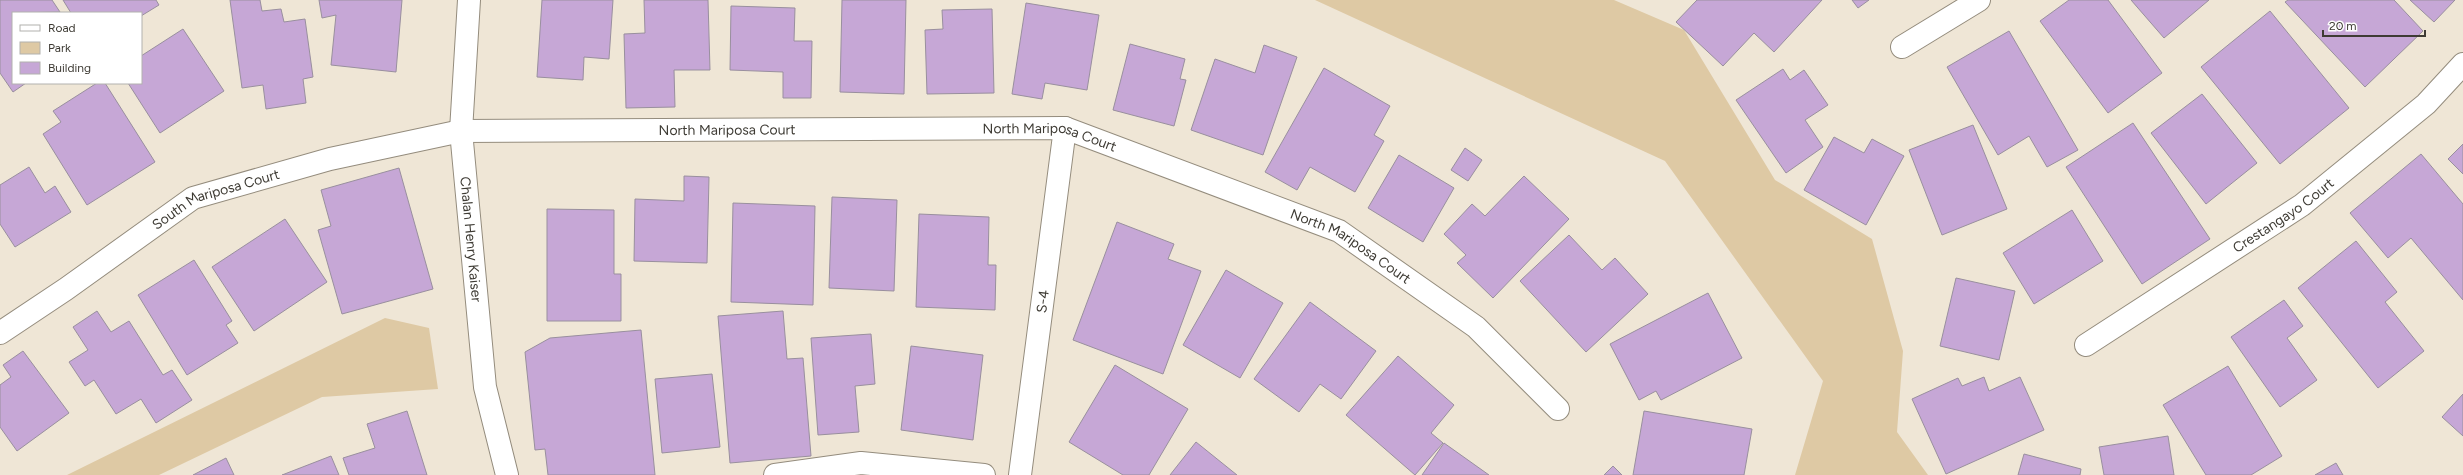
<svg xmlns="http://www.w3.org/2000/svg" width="2463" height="475" font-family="Figtree,sans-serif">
	<rect width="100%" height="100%" fill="#efe6d6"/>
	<!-- green -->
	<path fill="#dec9a4" d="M1315 0H1614L1684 30 1775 180 1872 239 1903 351 1897 432 1928 475H1795L1823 381 1665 161Z
		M385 318 429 328 438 389 322 397 159 475H67Z"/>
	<!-- building -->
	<path fill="#c6a7d6" stroke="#998f9e" d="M0 0H52L60 12 13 13V83H26L13 92 0 73Z
		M63 0H156L159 5 141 16V13H71Z
		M230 0H260L262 11 281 9 284 22 305 19 313 77 303 79 306 103 266 109 263 85 242 88Z
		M319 0H402L396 72 331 65 336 15 322 18Z
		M542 0H613L609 59 584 57 583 80 537 77Z
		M644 0H708L710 70H674L675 107 626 108 624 34 645 33Z
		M842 0H906L904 94 840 92Z
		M1697 0H1822L1774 52 1754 33 1723 66 1676 22Z
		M1852 0H1869L1858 8Z
		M2069 0H2108L2162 73 2108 113 2040 21Z
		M2131 0H2209L2164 38Z
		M2288 0H2394L2423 31 2365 87 2285 2Z
		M2410 0H2455L2434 22Z
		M1026 3 1099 15 1087 90 1045 83 1042 99 1012 94Z
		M731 6 795 8 794 41H812L811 98H783V72L730 70Z
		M992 9 994 93 927 94 925 30 943 29 942 10Z
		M2270 11 2349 108 2280 164 2201 67Z
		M183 29 224 91 160 133 128 83H141V56Z
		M2009 31 2078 150 2047 167 2029 136 1998 155 1947 67Z
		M1130 44 1185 59 1180 79 1186 80 1174 126 1113 110Z
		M1264 45 1297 57 1263 155 1191 130 1215 59 1255 73Z
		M1324 68 1390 106 1374 135 1384 141 1355 192 1310 167 1297 190 1265 172Z
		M1783 69 1790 80 1804 70 1828 105 1805 120 1823 147 1786 173 1736 100Z
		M97 83H105L155 162 87 205 43 134 61 122 53 111Z
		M2202 94 2257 163 2206 204 2151 133Z
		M2133 123 2210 239 2142 284 2066 167Z
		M1973 125 2007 209 1942 235 1909 150Z
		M1834 137 1864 153 1872 139 1904 156 1866 225 1804 190Z
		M2463 144V174L2448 159Z
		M1465 148 1482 160 1468 181 1451 170Z
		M2421 154 2463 204V300L2411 238 2388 258 2350 213Z
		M1399 155 1454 188 1423 242 1368 208Z
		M29 167 45 193 55 186 71 212 15 247 0 224V185Z
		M399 168 433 289 342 314 318 230 331 226 321 190Z
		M684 176 709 177 707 263 634 261 635 199 684 201Z
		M1524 176 1569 219 1493 298 1457 263 1466 255 1444 234 1472 204 1485 216Z
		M832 197 897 200 894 291 829 288Z
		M733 203 815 206 813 305 731 302Z
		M547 209 614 210V274H621V321H547Z
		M2072 210 2103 261 2034 304 2003 253Z
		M919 214 989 217 988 265H996L995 310 916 307Z
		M285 219 327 282 254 331 212 267Z
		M1117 222 1174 244 1168 259 1201 271 1163 374 1073 340Z
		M1569 235 1602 270 1615 258 1648 294 1586 352 1520 281Z
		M2356 241 2397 292 2385 302 2424 351 2378 388 2298 288Z
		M194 260 232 321 226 325 238 343 187 375 138 295Z
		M1226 270 1283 303 1240 378 1183 345Z
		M1956 278 2015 291 1999 360 1940 346Z
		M1708 293 1742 358 1661 400 1656 391 1639 400 1610 344Z
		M2284 300 2303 326 2287 338 2317 380 2280 407 2231 337Z
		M1310 302 1376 351 1341 399 1320 384 1299 412 1254 379Z
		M97 311 111 332 129 321 163 375 172 370 192 400 156 423 141 399 116 414 94 380 85 386 69 362 88 350 73 327Z
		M783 311 787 359 803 358 811 456 730 463 718 316Z
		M641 330 655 475H548L545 449 535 450 525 352 550 338Z
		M871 334 875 384 855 386 859 432 818 435 811 338Z
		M911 346 983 355 973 440 901 430Z
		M23 351 69 413 17 451 0 427V385L11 377 3 365Z
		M1398 356 1454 405 1431 433 1443 443 1415 475 1346 415Z
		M1115 365 1188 409 1149 475H1123L1069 442Z
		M2228 366 2282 456 2251 475H2206L2163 405Z
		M712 374 720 447 662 453 655 379Z
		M1984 377 1989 391 2020 377 2044 430 1946 474 1912 399 1958 378 1962 386Z
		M2463 394V436L2442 417Z
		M407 411 427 475H349L343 458 375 448 367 424Z
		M1644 411 1752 429 1744 475H1633Z
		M2168 436 2174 475H2104L2099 447Z
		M1196 442 1237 475H1170Z
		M1444 443 1489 475H1422Z
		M2024 454 2081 469 2080 475H2018Z
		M331 456 339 475H282Z
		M226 458 234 475H193Z
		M2336 463 2343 475H2315Z
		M1613 466 1622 475H1604Z"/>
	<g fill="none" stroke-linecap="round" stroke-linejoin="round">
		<!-- minor casing -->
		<g stroke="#948c7d" stroke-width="24">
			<g id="minor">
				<path id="s1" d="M469 0 461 131 485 387 507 475"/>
				<path d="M1902 47 1979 0"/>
				<path id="s2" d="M0 333 66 289 193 198 330 159 461 131 1065 128 1339 231 1476 327 1558 409"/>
				<path id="s3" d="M2086 345 2302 205 2426 104 2463 64"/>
				<path d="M775 475 861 463 984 475"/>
				<path id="s4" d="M1020 475 1065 128"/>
			</g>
		</g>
		<!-- minor -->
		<use href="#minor" stroke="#fff" stroke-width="22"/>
	</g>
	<g text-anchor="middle" stroke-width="3" stroke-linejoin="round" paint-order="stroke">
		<!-- street labels -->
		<g font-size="14" fill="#3e3b34" stroke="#fff">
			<text dy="5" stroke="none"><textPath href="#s2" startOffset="778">North Mariposa Court</textPath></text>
			<text dy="5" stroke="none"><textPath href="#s2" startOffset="1102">North Mariposa Court</textPath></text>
			<text dy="5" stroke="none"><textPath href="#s2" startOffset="256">South Mariposa Court</textPath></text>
			<text dy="5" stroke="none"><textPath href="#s3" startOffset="236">Crestangayo Court</textPath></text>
			<text dy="5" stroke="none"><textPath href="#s1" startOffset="240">Chalan Henry Kaiser</textPath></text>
			<text dy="5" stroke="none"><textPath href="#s2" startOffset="1426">North Mariposa Court</textPath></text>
			<text dy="5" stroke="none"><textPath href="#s4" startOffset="175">S-4</textPath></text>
		</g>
	</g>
	<!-- legend -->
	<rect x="12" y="12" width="130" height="72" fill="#ffffff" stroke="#b2b1ae"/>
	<rect x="20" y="25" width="20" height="6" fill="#ffffff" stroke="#b2b1ae"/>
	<text x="48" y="32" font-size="12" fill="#3e3b34">Road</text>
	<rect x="20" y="42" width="20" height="12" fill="#dec9a4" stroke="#b2b1ae"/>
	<text x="48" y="52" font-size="12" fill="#3e3b34">Park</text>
	<rect x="20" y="62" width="20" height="12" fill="#c6a7d6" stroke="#b2b1ae"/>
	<text x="48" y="72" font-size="12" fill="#3e3b34">Building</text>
	<!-- scale -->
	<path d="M2323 30v6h102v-6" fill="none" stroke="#3e3b34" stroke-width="2"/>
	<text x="2329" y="30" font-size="12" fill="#3e3b34" stroke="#ffffff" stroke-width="3" paint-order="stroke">20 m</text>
</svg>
